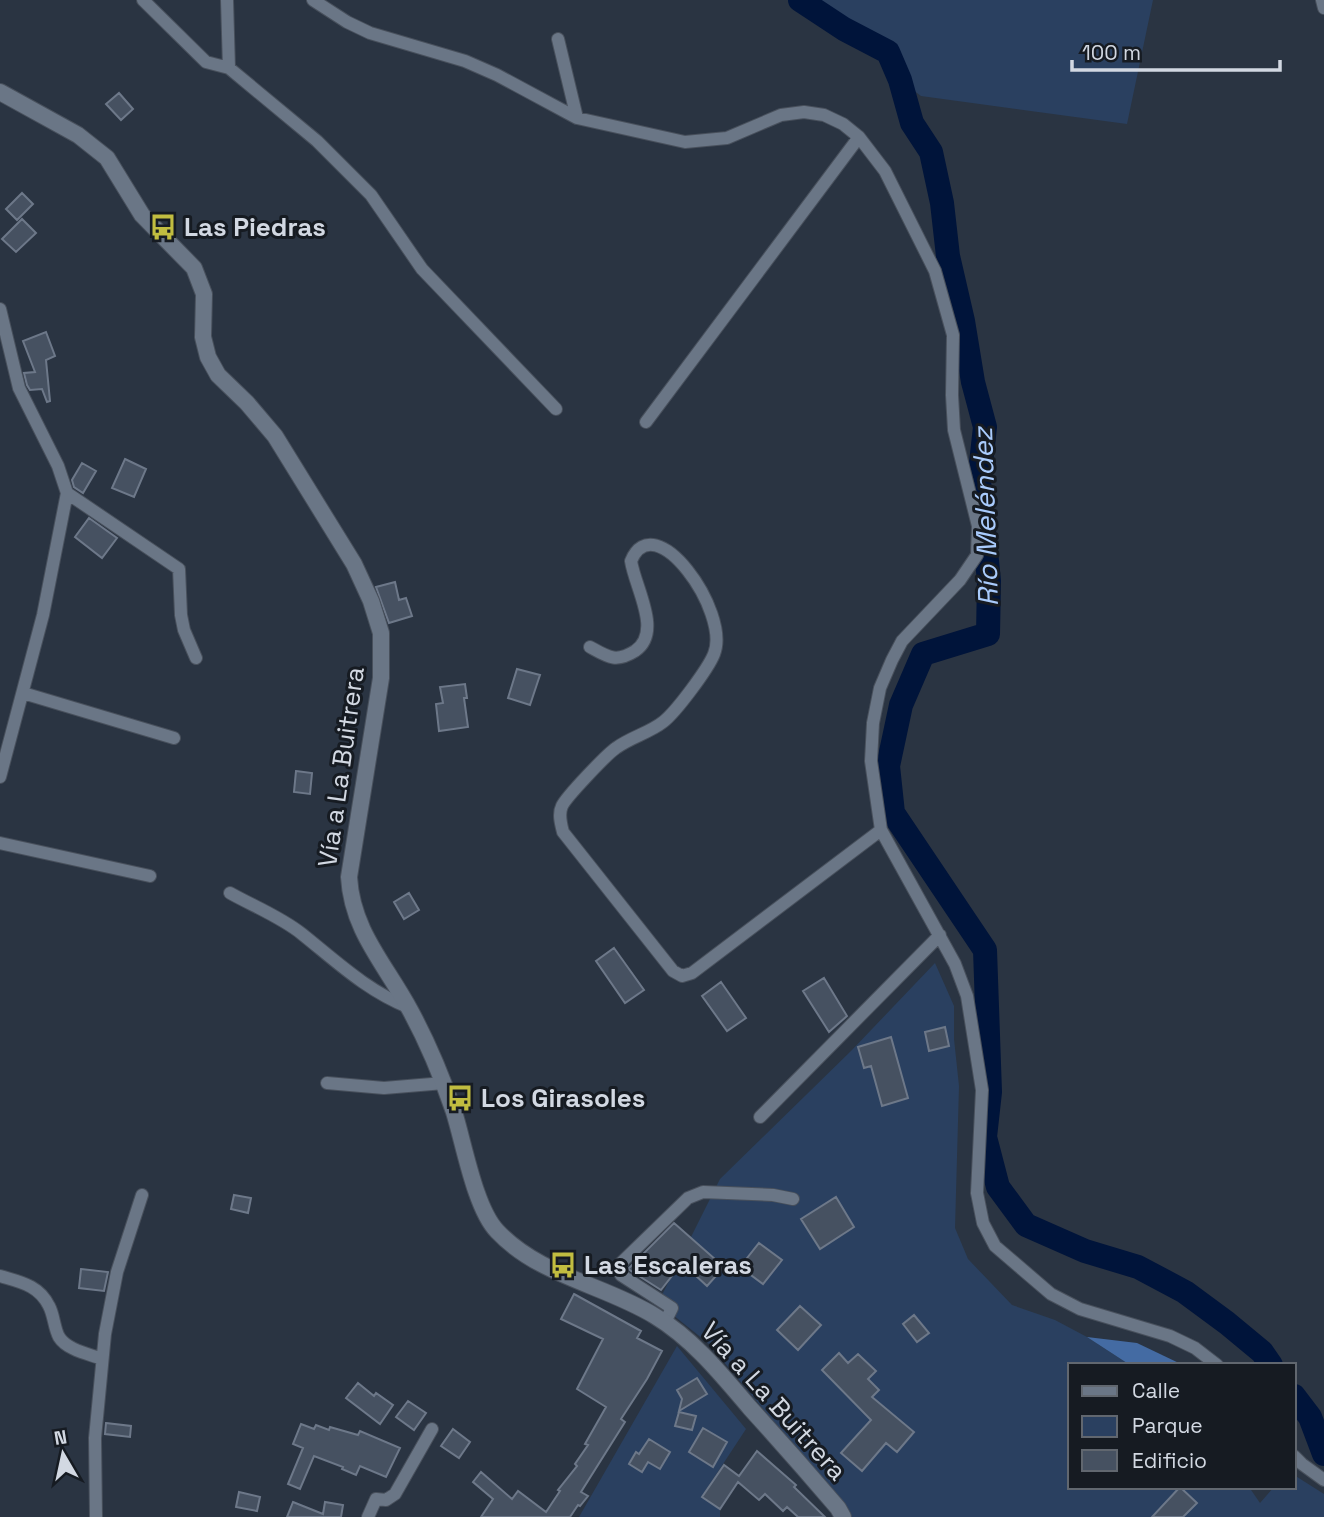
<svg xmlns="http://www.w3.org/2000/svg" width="1324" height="1517" font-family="'Space Grotesk',sans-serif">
	<rect width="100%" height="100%" fill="#2a3442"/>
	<!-- green -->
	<path fill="#2a4060" d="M800 0H1153L1127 124 921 96 900 80 888 52 844 29Z
		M935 963 954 1006V1039L959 1086 955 1228 968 1259 1012 1305 1055 1320 1087 1337 1130 1365H1070V1487H1249L1260 1503 1274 1487H1294V1475L1324 1494V1517H850L814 1470 708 1343 658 1303 720 1179 852 1050Z
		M677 1346 746 1429 702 1496 720 1509V1517H579Z"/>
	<!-- forest -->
	<path fill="#446ba3" d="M1087 1337 1137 1343 1183 1365H1130Z"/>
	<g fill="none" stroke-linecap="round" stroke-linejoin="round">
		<!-- river -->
		<path stroke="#00143a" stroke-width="24" d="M800 0 844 29 888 52 900 80 912 123 931 152 942 203 948 256 963 321 973 382 985 427 979 481 989 581 988 634 923 654 901 705 888 766 893 813 985 950 990 1092 985 1137 998 1187 1026 1225 1085 1251 1138 1267 1185 1292 1227 1323 1262 1352 1271 1365
			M1294 1396 1310 1417 1324 1454"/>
	</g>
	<!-- building -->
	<path fill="#465161" stroke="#6d7889" stroke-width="2" d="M119 93 133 109 121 120 106 104Z
		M22 193 33 204 17 220 6 209Z
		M22 219 36 233 16 252 2 239Z
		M46 332 55 356 46 360 50 401 47 402 42 389 30 390 27 385 24 373 35 372 23 341Z
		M125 459 146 469 134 497 112 488Z
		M82 463 96 471 83 493 74 487 72 480Z
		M89 518 117 538 102 558 75 537Z
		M395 582 399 600 406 598 412 616 389 623 376 587Z
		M517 669 540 675 530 705 508 698Z
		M465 684 467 698H464L468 727 439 731 436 704 443 703 440 687Z
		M296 771 312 773 310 794 294 792Z
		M409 893 419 910 404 919 394 902Z
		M614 948 644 990 625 1003 596 961Z
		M824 978 847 1016 829 1032 803 991Z
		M721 982 746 1018 727 1031 702 996Z
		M945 1027 949 1046 929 1051 925 1032Z
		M891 1037 908 1098 882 1106 871 1066 864 1068 858 1047Z
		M234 1195 251 1198 248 1213 231 1209Z
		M836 1197 854 1227 820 1249 801 1219Z
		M674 1223 724 1267 707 1286 682 1263 661 1290 628 1269Z
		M759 1243 782 1260 763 1284 740 1267Z
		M81 1269 108 1272 104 1291 79 1288Z
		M574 1294 641 1331 637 1338 662 1351 647 1379 621 1419 625 1422 581 1492 588 1496 580 1506 578 1505 570 1517H481L493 1499 473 1482 481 1472 512 1499 518 1491 546 1512 560 1491 558 1490 577 1466 575 1464 588 1445 585 1444 606 1407 577 1389 603 1339 561 1319Z
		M800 1306 821 1325 798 1350 777 1330Z
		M914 1315 929 1333 917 1342 903 1324Z
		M839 1353 848 1363 858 1354 876 1371 868 1379 879 1390 872 1397 914 1432 897 1452 886 1443 862 1471 841 1453 871 1420 822 1370Z
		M697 1378 707 1394 679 1411 682 1399 677 1390Z
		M358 1383 374 1396 376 1393 393 1405 380 1424 346 1398Z
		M408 1401 426 1413 414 1430 396 1417Z
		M679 1412 696 1416 692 1430 675 1426Z
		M106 1423 131 1426 130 1437 105 1434Z
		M301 1424 314 1429 316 1425 329 1430 330 1427 358 1435 360 1431 400 1448 386 1477 360 1466 356 1475 342 1469 343 1467 314 1456 300 1489 288 1484 303 1448 293 1444Z
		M703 1428 727 1442 713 1467 689 1452Z
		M453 1429 470 1442 459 1458 441 1446Z
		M649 1439 670 1452 660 1469 648 1462 642 1472 629 1464 636 1452 639 1454Z
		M757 1451 796 1485 794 1487 825 1517H798L787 1507 783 1511 765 1494 759 1500 738 1482 720 1509 702 1497 724 1465 739 1476Z
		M1180 1487 1197 1503 1183 1517H1152Z
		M239 1492 260 1497 257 1511 236 1507Z
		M293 1502 323 1514 325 1502 343 1505 341 1517H287Z"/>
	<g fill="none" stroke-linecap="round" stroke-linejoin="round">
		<!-- minor casing -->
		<g stroke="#48505c" stroke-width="14">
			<path id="minor" d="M143 0 206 62 229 68 317 141 371 195 422 269 556 409
				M227 0 229 68
				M313 0 347 22 370 33 465 61 497 75 577 118 685 142 727 138 781 115 804 112 824 115 843 124 859 137 885 171 935 271 953 335 952 395 954 430 978 526 977 555 960 580 902 641 892 660 880 688 873 723 871 761 881 830 955 964 967 996 982 1090 977 1193 983 1223 995 1246 1051 1294 1080 1309 1170 1336 1195 1348 1217 1365
				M1322 0 1324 8
				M558 39 577 118
				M0 309 19 388 58 466 67 493 43 615 0 777
				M646 422 859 137
				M67 493 179 569 181 615 184 630 196 658
				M590 647C608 657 616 663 635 651 663 632 635 588 631 561 654 504 731 612 714 654 708 669 676 712 663 722 649 733 631 737 616 748 607 754 566 797 562 806 558 814 561 824 563 832L673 971 682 976 692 973 881 830
				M23 693 174 738
				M0 843 150 876
				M230 893C253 906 281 917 302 934 337 962 367 991 410 1008
				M327 1083 384 1088 444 1083
				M760 1117 940 935
				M0 1276C20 1282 39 1285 49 1306 54 1315 54 1328 59 1337 67 1350 89 1354 102 1359
				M665 1322 672 1308 621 1275 618 1268 622 1262 688 1198 703 1192 773 1195 793 1199
				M1294 1456 1302 1464 1324 1480
				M96 1517 95 1438 105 1334 117 1272 142 1195
				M368 1517 376 1499 386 1500 395 1494 432 1429"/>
		</g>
		<!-- tertiary casing -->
		<g stroke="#48505c" stroke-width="18">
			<path id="tertiary" d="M0 92 78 135 107 158 142 215 194 268 204 294 203 337 208 357 218 375 247 403 275 436 354 564 371 601 381 633V678L349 877C352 931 386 965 410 1010 428 1043 442 1077 454 1112 464 1144 475 1208 497 1231 539 1276 605 1285 655 1316 693 1339 722 1375 750 1408 780 1441 809 1474 838 1508L843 1517"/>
		</g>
		<!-- minor -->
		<use href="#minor" stroke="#6a7686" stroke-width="12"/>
		<!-- tertiary -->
		<use href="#tertiary" stroke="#6a7686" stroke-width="16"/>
	</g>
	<!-- icons -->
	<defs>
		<g id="bus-bare" transform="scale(2.1)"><path d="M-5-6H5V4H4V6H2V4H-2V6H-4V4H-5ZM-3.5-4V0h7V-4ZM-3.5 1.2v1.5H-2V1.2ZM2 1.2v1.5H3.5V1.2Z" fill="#c1bd40" stroke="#161b22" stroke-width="2.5" paint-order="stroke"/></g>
	</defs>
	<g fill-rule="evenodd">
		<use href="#bus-bare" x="163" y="227"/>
		<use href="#bus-bare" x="460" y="1098"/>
		<use href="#bus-bare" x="563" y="1265"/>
	</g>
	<g text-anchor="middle" stroke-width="6" stroke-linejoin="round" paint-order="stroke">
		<!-- poi labels -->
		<g font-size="26" font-weight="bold" fill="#d2d8e2" stroke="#161b22" text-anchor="start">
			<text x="184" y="236">Las Piedras</text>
			<text x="481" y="1107">Los Girasoles</text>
			<text x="584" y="1274">Las Escaleras</text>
		</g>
		<!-- street labels -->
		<g font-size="26" fill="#d2d8e2" stroke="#161b22">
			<text transform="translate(341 767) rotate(-82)" y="9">Vía a La Buitrera</text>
			<text transform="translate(774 1401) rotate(48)" y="9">Vía a La Buitrera</text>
		</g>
		<!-- water labels -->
		<g font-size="28" font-style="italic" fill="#a9cbfc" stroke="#161b22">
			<text transform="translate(985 517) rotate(-92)" y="10">Río Meléndez</text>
		</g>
	</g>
	<!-- legend -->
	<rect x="1068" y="1363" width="228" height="126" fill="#161b22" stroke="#61676f" stroke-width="2"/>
	<rect x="1082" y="1386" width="35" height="10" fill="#6a7686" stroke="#61676f" stroke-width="2"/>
	<text x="1132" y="1398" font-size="21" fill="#d2d8e2">Calle</text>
	<rect x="1082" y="1416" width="35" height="21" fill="#2a4060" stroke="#61676f" stroke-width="2"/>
	<text x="1132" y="1433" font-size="21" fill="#d2d8e2">Parque</text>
	<rect x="1082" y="1450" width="35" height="21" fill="#465161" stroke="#61676f" stroke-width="2"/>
	<text x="1132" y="1468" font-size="21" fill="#d2d8e2">Edificio</text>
	<!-- north arrow -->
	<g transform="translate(63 1454) rotate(351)" stroke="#161b22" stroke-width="5" paint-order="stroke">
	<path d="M0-5L12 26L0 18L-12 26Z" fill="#d2d8e2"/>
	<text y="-10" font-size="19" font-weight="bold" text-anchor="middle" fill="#d2d8e2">N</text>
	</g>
	<!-- scale -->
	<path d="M1072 60v10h208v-10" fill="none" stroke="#d2d8e2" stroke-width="3.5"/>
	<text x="1082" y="60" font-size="21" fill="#d2d8e2" stroke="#161b22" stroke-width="5" paint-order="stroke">100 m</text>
</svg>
